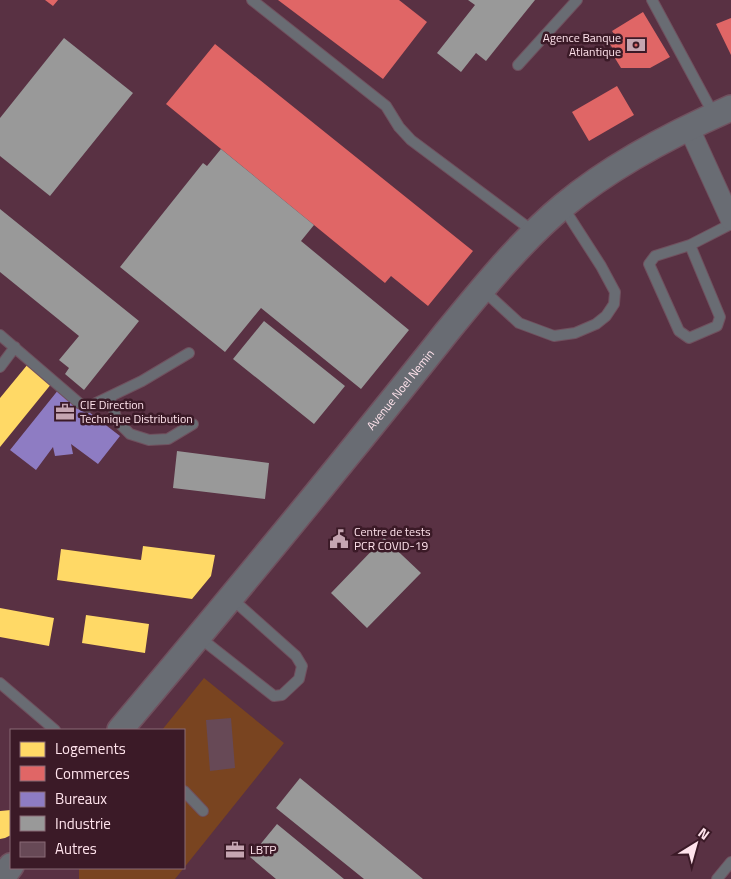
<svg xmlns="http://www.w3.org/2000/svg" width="731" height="879" font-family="'Titillium Web',sans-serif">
	<rect width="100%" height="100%" fill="#593143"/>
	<!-- green -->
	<path fill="#794420" d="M204 678 284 743 175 879H79V868H184V730H162Z"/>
	<!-- homes -->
	<path fill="#ffd966" d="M28 364 52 383 0 447V398Z
		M143 546 215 555 211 576 192 599 57 580 61 549 141 560Z
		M0 608 54 618 49 646 0 637Z
		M86 615 149 624 145 653 82 643Z
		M11 810V835L5 838 0 839V811Z"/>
	<!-- shops -->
	<path fill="#e06666" d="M45 0H58L53 6Z
		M278 0H399L427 22 383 79Z
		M643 12 670 57 650 68H621L613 55 616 53 609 43 616 37 612 31Z
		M731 18V55L716 24Z
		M215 44 473 251 428 306 391 276 385 283 166 104Z
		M617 86 634 115 589 141 572 112Z"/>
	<!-- offices -->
	<path fill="#8e7cc3" d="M59 389 120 436 98 464 71 444 73 454 55 456 53 447 36 470 10 450Z"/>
	<!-- industry -->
	<path fill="#999" d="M468 0H535L486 61 476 53 461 72 437 53 475 5Z
		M64 38 133 93 50 196 0 156V118Z
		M221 149 314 225 301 241 409 330 361 389 261 308 225 352 120 267 203 163 207 166Z
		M0 209 139 321 84 390 65 374 69 368 59 360 79 336 0 272Z
		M264 321 345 386 314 424 233 359Z
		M177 451 269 463 265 499 173 488Z
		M384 538 421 573 367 628 331 593Z
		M300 778 423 879H364L276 808Z
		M277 824 344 879H276L250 857Z"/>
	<!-- building -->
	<path fill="#674956" d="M231 718 235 768 210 771 206 720Z"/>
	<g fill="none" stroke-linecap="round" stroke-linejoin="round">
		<!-- service casing -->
		<g stroke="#70515f" stroke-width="12">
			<path id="service" d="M252 0 386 106 399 127 411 140 534 232
				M652 0 714 115
				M518 65 577 0
				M690 245 720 317 717 326 689 338 679 331 649 264 655 256Z
				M690 245 731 224
				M482 289 519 323 554 336 575 333 596 324 606 316 614 304 615 292 601 266 563 207
				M0 335 79 403 88 407 142 381 189 353
				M0 367 15 347
				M110 397 117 421 130 434 149 440 168 439 193 424
				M199 637 274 696 282 695 299 679 302 666 296 656 231 598
				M0 683 55 730
				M184 791 203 811
				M717 879 731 862"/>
		</g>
		<!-- minor casing -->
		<g stroke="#70515f" stroke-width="22">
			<path id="minor" d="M689 128 731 220"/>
		</g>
		<!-- tertiary casing -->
		<g stroke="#70515f" stroke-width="28">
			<g id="tertiary">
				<path id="s1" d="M120 730C195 641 270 551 343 461 378 418 412 376 446 333 481 290 521 241 563 206 611 166 674 133 731 108"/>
				<path d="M1 879 11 866"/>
			</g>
		</g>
		<!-- service -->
		<use href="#service" stroke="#696c73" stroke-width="10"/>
		<!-- minor -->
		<use href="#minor" stroke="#696c73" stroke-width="20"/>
		<!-- tertiary -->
		<use href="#tertiary" stroke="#696c73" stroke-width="25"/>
	</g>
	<!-- icons -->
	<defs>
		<g id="bank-bare" transform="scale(1.5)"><path d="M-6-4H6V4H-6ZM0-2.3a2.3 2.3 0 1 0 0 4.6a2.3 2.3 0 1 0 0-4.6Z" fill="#c5a5b1" stroke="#3b1a27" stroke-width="2.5" paint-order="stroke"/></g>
		<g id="office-bare" transform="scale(1.5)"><path d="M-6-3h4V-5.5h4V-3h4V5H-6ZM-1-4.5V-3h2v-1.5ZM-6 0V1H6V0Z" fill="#c5a5b1" stroke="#3b1a27" stroke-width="2.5" paint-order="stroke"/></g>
		<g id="civic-bare" transform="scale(1.5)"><path d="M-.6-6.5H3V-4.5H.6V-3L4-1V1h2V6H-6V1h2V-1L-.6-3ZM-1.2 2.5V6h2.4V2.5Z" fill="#c5a5b1" stroke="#3b1a27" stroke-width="2.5" paint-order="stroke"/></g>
	</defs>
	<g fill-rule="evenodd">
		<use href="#bank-bare" x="636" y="45"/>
		<use href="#office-bare" x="65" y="412"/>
		<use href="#civic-bare" x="339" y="539"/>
		<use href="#office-bare" x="235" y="850"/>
	</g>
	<g text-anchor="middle" stroke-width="5" stroke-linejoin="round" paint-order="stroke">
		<!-- poi labels -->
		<g font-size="12" fill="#ffe3ec" stroke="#3b1a27" text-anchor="start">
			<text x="621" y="42" text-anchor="end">Agence Banque<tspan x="621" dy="14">Atlantique</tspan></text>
			<text x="80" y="409">CIE Direction<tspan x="80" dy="14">Technique Distribution</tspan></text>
			<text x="354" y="536">Centre de tests<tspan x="354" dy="14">PCR COVID-19</tspan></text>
			<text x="250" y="854">LBTP</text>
		</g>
		<!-- street labels -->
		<g font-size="12" fill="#ffe3ec" stroke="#3b1a27">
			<text dy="4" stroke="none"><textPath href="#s1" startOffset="441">Avenue Noel Nemin</textPath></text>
		</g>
	</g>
	<!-- legend -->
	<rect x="10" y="729" width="175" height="140" fill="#3b1a27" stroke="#896a76"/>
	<rect x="20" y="742" width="25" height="15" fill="#ffd966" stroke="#896a76"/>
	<text x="55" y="754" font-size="15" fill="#ffe3ec">Logements</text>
	<rect x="20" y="766" width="25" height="15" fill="#e06666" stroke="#896a76"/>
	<text x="55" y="779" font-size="15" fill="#ffe3ec">Commerces</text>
	<rect x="20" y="792" width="25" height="15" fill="#8e7cc3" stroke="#896a76"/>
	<text x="55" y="804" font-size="15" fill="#ffe3ec">Bureaux</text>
	<rect x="20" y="816" width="25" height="15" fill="#999999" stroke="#896a76"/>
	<text x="55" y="829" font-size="15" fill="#ffe3ec">Industrie</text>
	<rect x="20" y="842" width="25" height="15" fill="#674956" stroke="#896a76"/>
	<text x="55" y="854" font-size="15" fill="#ffe3ec">Autres</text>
	<!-- north arrow -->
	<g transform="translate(696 844) rotate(37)" stroke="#3b1a27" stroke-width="4" paint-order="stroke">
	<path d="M0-4L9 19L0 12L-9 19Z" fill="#ffe3ec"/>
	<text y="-8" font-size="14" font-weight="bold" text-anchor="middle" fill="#ffe3ec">N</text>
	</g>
</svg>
